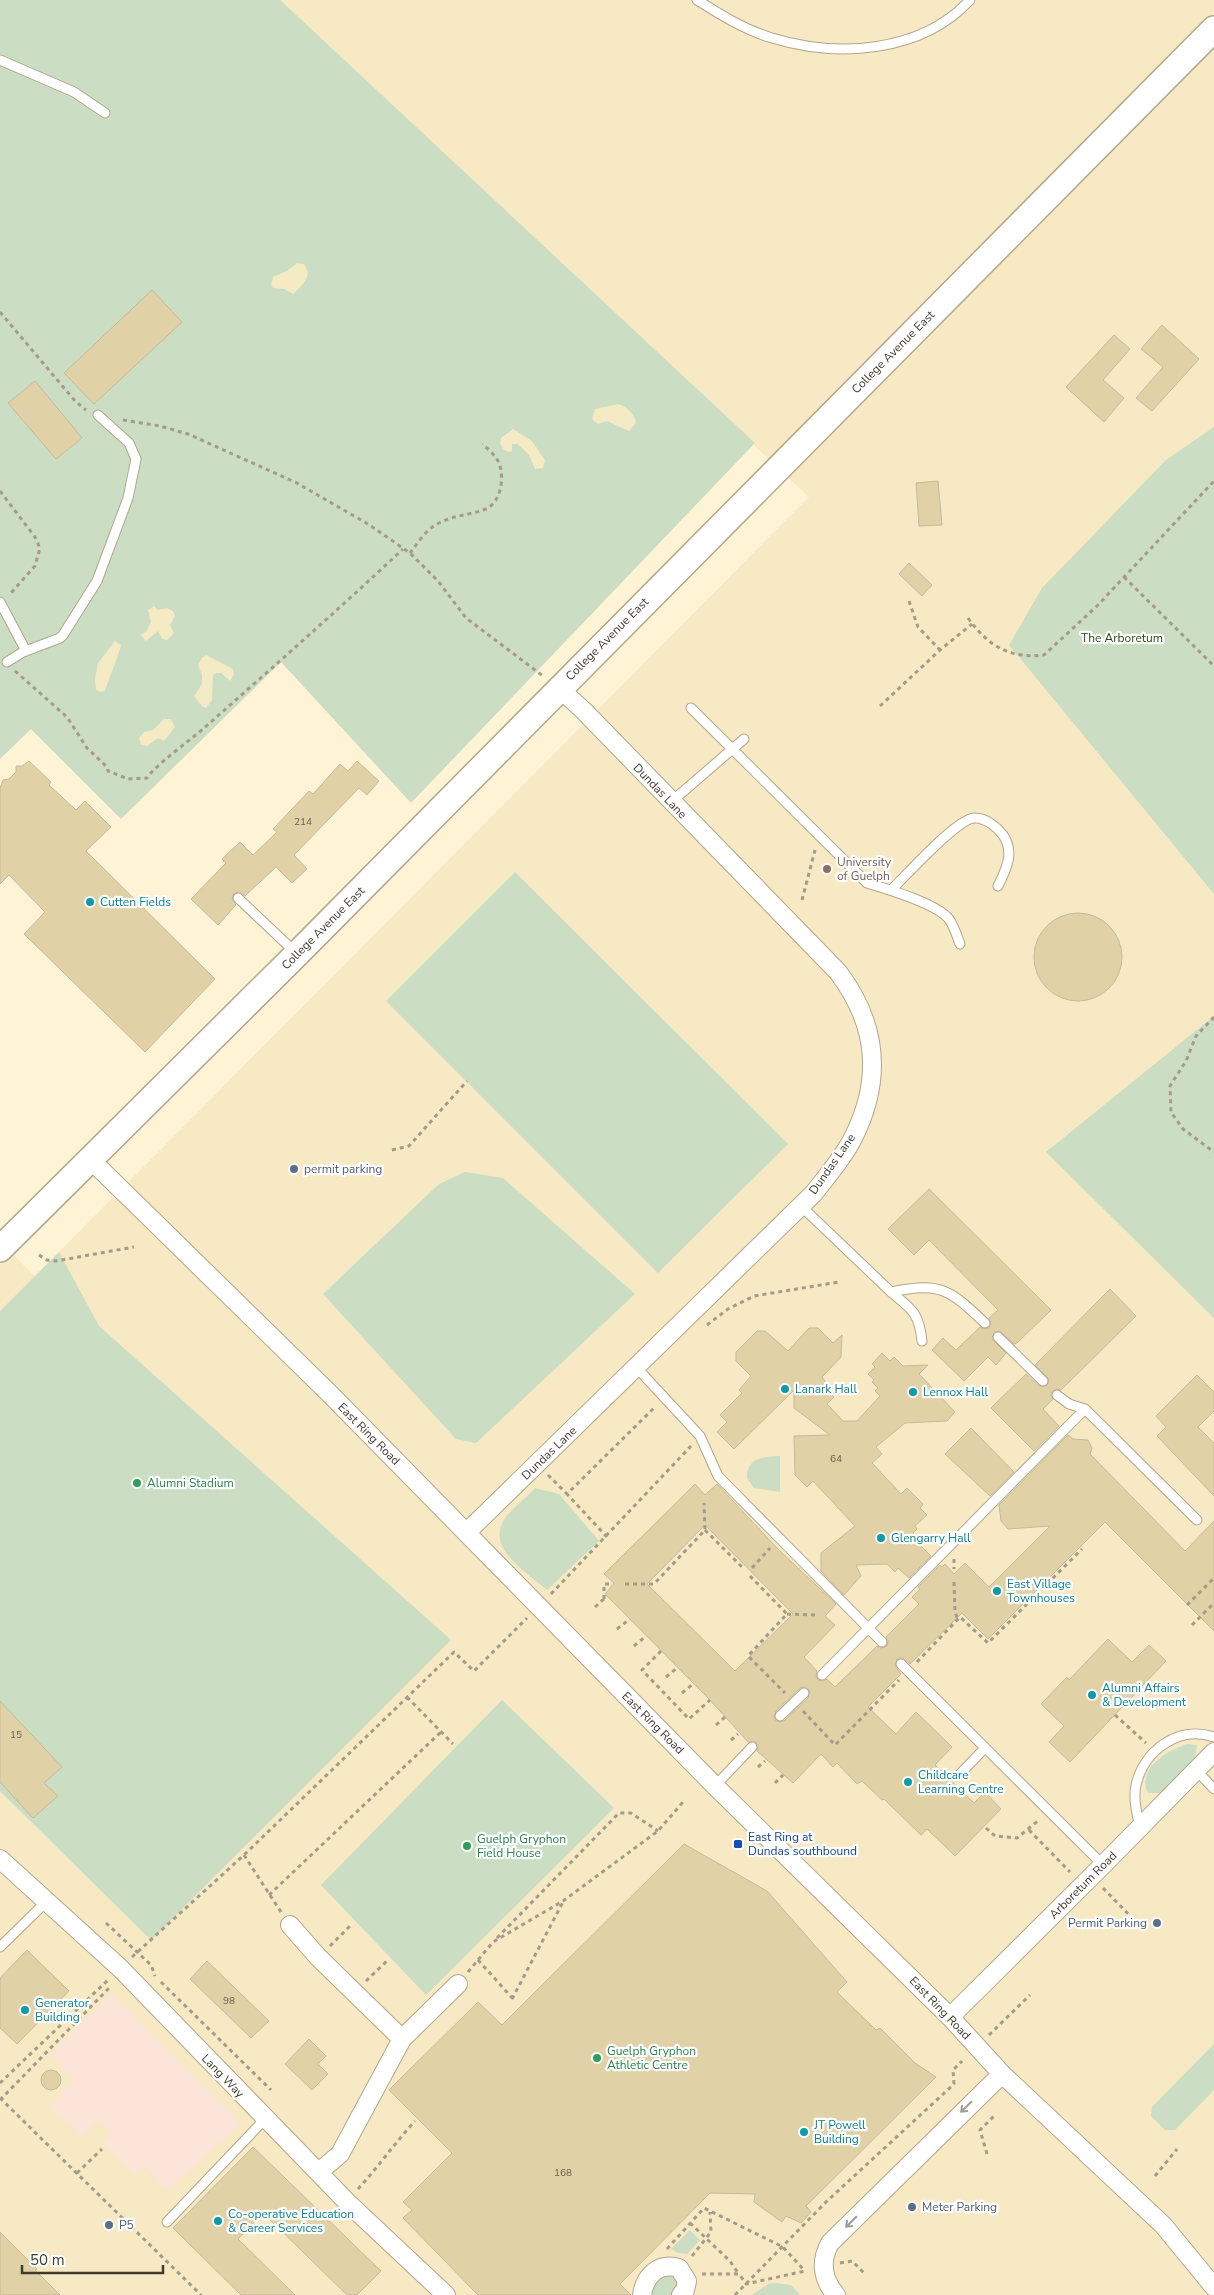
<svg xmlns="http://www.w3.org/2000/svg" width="1214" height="2295" font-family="'Nunito Sans',sans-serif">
	<rect width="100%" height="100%" fill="#fef3d5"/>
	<!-- built -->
	<path fill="#f7e9c4" d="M279 0H1214V2295H0V1242L35 1276 809 497Z"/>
	<!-- industrial -->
	<path fill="#fce4d9" d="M111 1994 241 2124 167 2190 144 2166 135 2175 102 2142 112 2134 97 2120 81 2136 50 2106 75 2080 50 2054Z"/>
	<!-- green -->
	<path fill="#cbddc2" d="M0 0H280L755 443 411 803 281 662 121 819 31 729 0 759Z
		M1214 427V894L1009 645 1042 588 1166 460Z
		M515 872 788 1144 658 1273 386 1001Z
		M1214 1016V1318L1046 1152Z
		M465 1172 503 1178 635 1294 476 1443 456 1439 323 1294 439 1184Z
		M59 1252 99 1326 451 1640 151 1940 0 1791V1311Z
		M780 1456V1492L754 1488 747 1478C747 1457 763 1457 780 1456Z
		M535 1488 559 1494 599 1541 547 1590C528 1573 484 1548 505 1518 514 1507 526 1498 535 1488Z
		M502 1700 614 1808 426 1995 321 1885Z
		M1187 1744 1197 1745 1195 1758 1160 1793H1148C1136 1768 1169 1750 1187 1744Z
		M1214 2044V2090L1175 2130H1165L1151 2116 1152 2107Z
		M690 2230 700 2240 687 2254 678 2253 671 2249Z
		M664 2274 676 2275 679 2282 677 2290 671 2295H649L655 2282Z
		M776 2283 791 2285 800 2295H752L768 2284Z"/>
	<!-- sand -->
	<path fill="#f4eac4" d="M297 263 304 264 308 272C307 281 300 288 293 294L284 289 273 288 271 285 273 277 287 271Z
		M618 404C627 407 634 413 636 423L629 431 607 421 598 424 592 419 595 409Z
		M513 429 532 441 545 460 543 468 535 469 529 455 518 444H512V451L509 452 504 450 500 443 501 438Z
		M154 606 158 610 167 608 173 611 175 616 170 625 174 633 167 640 162 639 158 631 146 641 140 635 146 632 151 622 148 610Z
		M115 641 121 645C121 649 107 684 105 691L100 692 96 690 95 679 98 663Z
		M206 655 233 669 234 674 230 681 221 673H216L213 675 212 700 206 708 203 707 194 696 202 684V675L198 665 202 658Z
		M164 719H171L175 727 164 741 158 738 147 746 141 745 139 738 144 732 153 730Z"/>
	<!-- building -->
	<path fill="#e1d1a6" stroke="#c4ba9d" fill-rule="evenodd" d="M152 290 182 322 94 404 64 373Z
		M1162 325 1199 359 1152 411 1136 398 1163 367 1141 349Z
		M1114 335 1130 349 1103 380 1124 398 1104 422 1066 387Z
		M35 381 82 438 56 459 8 403Z
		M938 481 942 525 919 526 916 483Z
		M909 563 932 585 922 596 899 574Z
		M29 761 51 782 49 785 76 810 85 801 111 827 86 851 215 979 145 1052 24 934 45 912 9 875 0 884V788L3 780 9 779 16 772V766H22Z
		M357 761 379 781 367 795 359 788 294 855 307 869 292 883 276 867 245 896 240 892 234 893 232 899 236 905 218 925 191 899 226 863 222 859 240 842 253 855 277 832 273 829 309 791 313 794 340 764 348 771Z
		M1034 957a44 44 0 1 1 88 0a44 44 0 1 1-88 0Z
		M929 1189 1051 1310 1017 1343 1014 1344 1000 1331 994 1332 992 1339 1006 1353 996 1365 988 1357 964 1381 932 1350 943 1338 956 1350 980 1327 984 1329 989 1328 991 1324 989 1318 998 1310 929 1240 914 1255 888 1229Z
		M1110 1289 1136 1316 1061 1390 1057 1389 1052 1391 1051 1395 1053 1399 1043 1409 1059 1426 1034 1451 991 1408 1026 1374 1039 1386H1047L1049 1379 1035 1365Z
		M809 1328H818L833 1343 842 1335 841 1357 822 1377 830 1388 828 1391 834 1397 827 1404 843 1421H857L880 1396 875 1391 878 1388 872 1382 874 1380 868 1374 875 1367 872 1364 882 1353 890 1361 894 1357 903 1366 928 1365 919 1374 955 1412 947 1421 905 1423 876 1447 882 1454 872 1463 901 1494 907 1488 923 1504 920 1508 927 1515 915 1526 917 1529 913 1533 917 1537 915 1540 931 1556 909 1578 898 1568 895 1572 887 1564 856 1565 861 1576 844 1595 821 1571V1553L855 1526 813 1481 807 1487 795 1475 794 1436 830 1435 794 1408V1390L734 1449 717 1432 727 1422 720 1415 742 1393 739 1390 751 1376 736 1361V1352L757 1331H765L788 1351Z
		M1197 1375 1214 1392V1411L1198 1427 1214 1443V1496L1157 1436 1166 1427 1156 1416Z
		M971 1428 1014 1472 990 1496 945 1454Z
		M1068 1435 1073 1439 1088 1440 1092 1448 1090 1454 1185 1551 1214 1521V1631L1105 1522 988 1639 962 1613 910 1664 903 1658 897 1659 895 1666 901 1674 868 1707 896 1734 916 1712 952 1747 935 1765 974 1803 985 1792 1001 1809 955 1856 927 1829 921 1835 884 1799 882 1800 862 1781 857 1784 837 1763 833 1767 821 1754 793 1783 757 1751 758 1746 756 1742H748L710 1700 605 1594 614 1583 604 1574 695 1484 705 1495 717 1484 778 1549 836 1604 825 1616 835 1625 804 1657 817 1671 816 1676 818 1680 823 1681 827 1679 835 1687 877 1646 881 1648 887 1646 888 1641 886 1637 919 1604 912 1597 920 1589 918 1587 940 1565 942 1567 945 1564 954 1574 965 1563 989 1587 1050 1526 1008 1529 1001 1521 999 1505ZM705 1525 793 1614 735 1671 647 1584ZM805 1687 810 1691 808 1698 784 1721H776L774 1717 776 1711 800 1688Z
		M1108 1639 1132 1662 1149 1645 1166 1661 1070 1762 1049 1742 1064 1726 1041 1704 1067 1677 1069 1680Z
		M0 1701 62 1767 44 1783 58 1796 33 1818 0 1782Z
		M684 1844 767 1891 847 1982 837 1992 876 2030 880 2028 915 2063 936 2077 806 2206 811 2212 801 2223 786 2216 782 2222 754 2202 755 2194 710 2193 620 2284 631 2295H478L403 2218 412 2210 403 2202 452 2153 389 2090 478 2002 502 2025Z
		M27 1950 69 1991 17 2044 0 2028V1978Z
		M207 1961 269 2021 251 2038 190 1979Z
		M309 2039 326 2056 318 2064 328 2074 312 2090 285 2064Z
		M41 2080a10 10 0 1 1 20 0a10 10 0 1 1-20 0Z
		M253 2147 381 2271 357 2295H347L263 2213 238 2239 295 2295H241L173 2228Z
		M0 2232 37 2269 35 2270 60 2295H0Z"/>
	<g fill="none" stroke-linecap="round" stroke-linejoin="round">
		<!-- lane casing -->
		<g stroke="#b1a78b" stroke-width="11">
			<path id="lane" d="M697 0C721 15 745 30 772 38 838 58 921 53 970 0
				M0 60 74 92 105 113
				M0 602 26 651
				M7 662 23 652 60 638 63 635 97 581 128 498 136 459 129 443 98 415
				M691 708 867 883C887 889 936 903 949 919 954 926 957 936 960 944
				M671 802 744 739
				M891 890C906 876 958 817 975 818 986 818 997 827 1003 835 1015 852 1006 870 998 886
				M238 898 296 953
				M801 1206 891 1292C941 1282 949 1289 985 1323
				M891 1292C912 1309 919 1313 922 1341
				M998 1337 1043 1381
				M636 1367 700 1436 718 1476 882 1642
				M1057 1395 1069 1404 1085 1409 1197 1520
				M901 1664 1103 1865
				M822 1675 1085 1409
				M780 1716 804 1693
				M1197 1771 1214 1789
				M958 1776 985 1748
				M715 1786 752 1747
				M1140 1827C1137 1814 1133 1799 1136 1785 1144 1750 1179 1725 1214 1737
				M0 1947 46 1902
				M167 2222 265 2119"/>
		</g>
		<!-- street casing -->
		<g stroke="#b1a78b" stroke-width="20">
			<path id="street" d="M90 1159 331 1395 715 1786 950 2017 1002 2074 1163 2225 1214 2287
				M467 1532 814 1193C827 1176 842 1159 852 1140 883 1080 878 1025 838 972L584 711 559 688
				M0 1859 120 1968 347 2202 446 2295
				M290 1925 318 1957 402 2039
				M950 2017 1103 1865 1214 1752
				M319 2172 340 2154 402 2039 458 1984
				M642 2295C645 2275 659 2262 679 2268L687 2281 685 2290 681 2295
				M836 2295C822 2279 820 2261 830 2243L1002 2074"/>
		</g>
		<!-- secondary casing -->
		<g stroke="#b1a78b" stroke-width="28">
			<path id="secondary" d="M0 1249 297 954 1214 29"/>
		</g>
		<!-- path -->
		<path stroke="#a49c87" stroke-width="3" stroke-dasharray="4 4" stroke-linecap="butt" d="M0 312 75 401 86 410
			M123 420 160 426 188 434 297 483 368 524 410 553 438 581 466 618 543 676
			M0 491 35 537 40 548 35 566 9 595
			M410 553C418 543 426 529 439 523 454 515 471 515 486 509 502 502 505 474 498 461 495 455 488 449 482 444
			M1124 577 1214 666
			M909 601 918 627 940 650
			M968 618C988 646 1010 659 1044 655L1097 606 1214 481
			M15 671 67 717 87 748 107 767 108 771 128 779 147 778C154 766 192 739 204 728 271 669 338 610 403 549
			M880 706 940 650 972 624
			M802 900 815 850
			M1214 1017 1196 1036 1186 1061 1170 1086 1171 1112 1183 1129 1214 1152
			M392 1150 409 1146 467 1081
			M39 1255 47 1260 56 1261 134 1247
			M707 1325 728 1309 754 1296 839 1282
			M548 1475 567 1494
			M705 1530 742 1567
			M607 1537 567 1494 655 1407
			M954 1559V1569
			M752 1568 770 1548
			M750 1576 787 1614 748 1656 785 1693
			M954 1582 955 1612 958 1620
			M625 1584H654L705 1530 704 1503
			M551 1594 691 1446
			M604 1599V1584H610
			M1187 1605 1214 1578
			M595 1607 607 1596
			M787 1614 816 1615
			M1192 1625 1214 1603
			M617 1629 630 1619
			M634 1646 646 1636
			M661 1651 642 1670 689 1719 710 1700
			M917 1662 960 1617 988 1643 1082 1549
			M666 1677 677 1668
			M682 1693 693 1684
			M407 1697 453 1744
			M803 1711 835 1745 899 1680
			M1115 1715 1146 1743
			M716 1725 725 1717
			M731 1740 738 1734
			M758 1767 765 1761
			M775 1783 783 1775
			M986 1828 995 1836 1017 1838 1039 1820
			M1029 1830 1070 1872
			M244 1855 281 1912
			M1103 1888 1138 1924
			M269 1895 441 1732
			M106 1923 151 1965 155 1976
			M497 1938 619 1813H631L658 1831
			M330 1946 352 1924
			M132 1957 244 1855 454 1652 474 1671 527 1618
			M478 1960 515 2001
			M468 1972 493 1942 563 1901 658 1831 683 1802
			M366 1981 389 1959
			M161 1982 271 2090
			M512 1999 563 1902
			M989 2035 1030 1995
			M0 2083 108 1980
			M0 2098 201 2295
			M0 2100 109 1988
			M987 2154 980 2130 996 2114
			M77 2173 102 2149
			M1155 2176 1177 2149
			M358 2189C378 2167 395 2143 415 2121
			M690 2223 730 2261 738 2273
			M667 2249 704 2208 783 2247 804 2270
			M692 2256 711 2232 710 2212
			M840 2263 852 2261 864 2273
			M702 2274H739L746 2284 805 2271
			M735 2295 826 2202 954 2084 953 2070 962 2061"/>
		<!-- lane -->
		<use href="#lane" stroke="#fff" stroke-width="9"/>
		<!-- street -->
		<use href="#street" stroke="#fff" stroke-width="18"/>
		<!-- secondary -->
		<use href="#secondary" stroke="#fff" stroke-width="25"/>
	</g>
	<!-- one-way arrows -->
	<defs><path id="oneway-shaft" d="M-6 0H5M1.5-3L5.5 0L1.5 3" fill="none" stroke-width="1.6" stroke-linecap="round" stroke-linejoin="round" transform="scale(1.25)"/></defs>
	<g stroke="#9f9d97">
		<use href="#oneway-shaft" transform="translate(966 2107) rotate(135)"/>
		<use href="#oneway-shaft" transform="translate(851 2222) rotate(135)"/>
	</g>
	<!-- markers -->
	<circle fill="#8d6e63" stroke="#fff" stroke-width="2" cx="827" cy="869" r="5"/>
	<g fill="#0f9aa8" stroke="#fff" stroke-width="2">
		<circle cx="90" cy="902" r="5"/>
		<circle cx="785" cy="1389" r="5"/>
		<circle cx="913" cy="1392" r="5"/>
		<circle cx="881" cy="1538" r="5"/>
		<circle cx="997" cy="1591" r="5"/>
		<circle cx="1092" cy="1695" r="5"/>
		<circle cx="908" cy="1782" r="5"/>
		<circle cx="25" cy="2010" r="5"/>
		<circle cx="804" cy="2132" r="5"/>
		<circle cx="218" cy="2221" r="5"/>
	</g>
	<g fill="#5c6f8a" stroke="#fff" stroke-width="2">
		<circle cx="294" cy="1169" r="5"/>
		<circle cx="1157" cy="1923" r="5"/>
		<circle cx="912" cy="2207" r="5"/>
		<circle cx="109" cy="2225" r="5"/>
	</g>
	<g fill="#2e9e5b" stroke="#fff" stroke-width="2">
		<circle cx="137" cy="1483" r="5"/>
		<circle cx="467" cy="1846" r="5"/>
		<circle cx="597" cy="2058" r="5"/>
	</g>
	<rect fill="#1a4fb4" stroke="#fff" stroke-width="2" x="733" y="1839" width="10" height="10" rx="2.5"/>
	<g text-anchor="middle" stroke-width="4.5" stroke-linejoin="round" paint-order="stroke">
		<!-- number labels -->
		<g font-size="10" fill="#68604d">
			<text x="303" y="825">214</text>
			<text x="836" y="1462">64</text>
			<text x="16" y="1738">15</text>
			<text x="229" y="2004">98</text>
			<text x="563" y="2176">168</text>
		</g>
		<!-- street labels -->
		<g font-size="12" fill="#3f3b2f" stroke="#fff">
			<text transform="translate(893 352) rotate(-45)" y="4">College Avenue East</text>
			<text transform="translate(607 639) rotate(-45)" y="4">College Avenue East</text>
			<text transform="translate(660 791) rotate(46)" y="4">Dundas Lane</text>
			<text transform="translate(323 928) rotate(-45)" y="4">College Avenue East</text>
			<text transform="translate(832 1164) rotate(-55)" y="4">Dundas Lane</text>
			<text transform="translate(369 1434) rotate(45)" y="4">East Ring Road</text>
			<text transform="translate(549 1453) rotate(-44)" y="4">Dundas Lane</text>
			<text transform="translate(653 1723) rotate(45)" y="4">East Ring Road</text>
			<text transform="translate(1083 1885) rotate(-45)" y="4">Arboretum Road</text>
			<text transform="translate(940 2008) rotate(46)" y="4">East Ring Road</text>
			<text transform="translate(223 2076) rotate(46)" y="4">Lang Way</text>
		</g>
		<!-- park labels -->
		<g font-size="12" fill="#2c4c17" stroke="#fff">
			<text x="1122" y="642">The Arboretum</text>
		</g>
		<!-- education labels -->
		<g font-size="12" fill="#785e54" stroke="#fff" text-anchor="start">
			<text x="837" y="866">University<tspan x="837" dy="14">of Guelph</tspan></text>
		</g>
		<!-- culture labels -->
		<g font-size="12" fill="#0d838f" stroke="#fff" text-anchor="start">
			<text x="100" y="906">Cutten Fields</text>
			<text x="795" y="1393">Lanark Hall</text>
			<text x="923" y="1396">Lennox Hall</text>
			<text x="891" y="1542">Glengarry Hall</text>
			<text x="1007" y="1588">East Village<tspan x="1007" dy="14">Townhouses</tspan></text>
			<text x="1102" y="1692">Alumni Affairs<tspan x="1102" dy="14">&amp; Development</tspan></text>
			<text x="918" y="1779">Childcare<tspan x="918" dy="14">Learning Centre</tspan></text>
			<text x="35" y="2007">Generator<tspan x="35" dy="14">Building</tspan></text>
			<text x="814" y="2129">JT Powell<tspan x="814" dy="14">Building</tspan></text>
			<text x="228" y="2218">Co-operative Education<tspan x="228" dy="14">&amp; Career Services</tspan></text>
		</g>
		<!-- service labels -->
		<g font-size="12" fill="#4e5e75" stroke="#fff" text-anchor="start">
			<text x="304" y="1173">permit parking</text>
			<text x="1147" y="1927" text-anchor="end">Permit Parking</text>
			<text x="922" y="2211">Meter Parking</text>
			<text x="119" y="2229">P5</text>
		</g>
		<!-- leisure labels -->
		<g font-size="12" fill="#27864d" stroke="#fff" text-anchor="start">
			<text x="147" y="1487">Alumni Stadium</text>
			<text x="477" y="1843">Guelph Gryphon<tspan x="477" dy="14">Field House</tspan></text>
			<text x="607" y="2055">Guelph Gryphon<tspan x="607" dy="14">Athletic Centre</tspan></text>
		</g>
		<!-- transit labels -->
		<g font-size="12" fill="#164399" stroke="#fff" text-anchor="start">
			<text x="748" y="1841">East Ring at<tspan x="748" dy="14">Dundas southbound</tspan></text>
		</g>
	</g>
	<!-- scale -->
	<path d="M22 2265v8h141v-8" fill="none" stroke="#3f3b2f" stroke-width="2.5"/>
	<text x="30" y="2265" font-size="15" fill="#3f3b2f" stroke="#ffffff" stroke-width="4" paint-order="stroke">50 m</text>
</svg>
